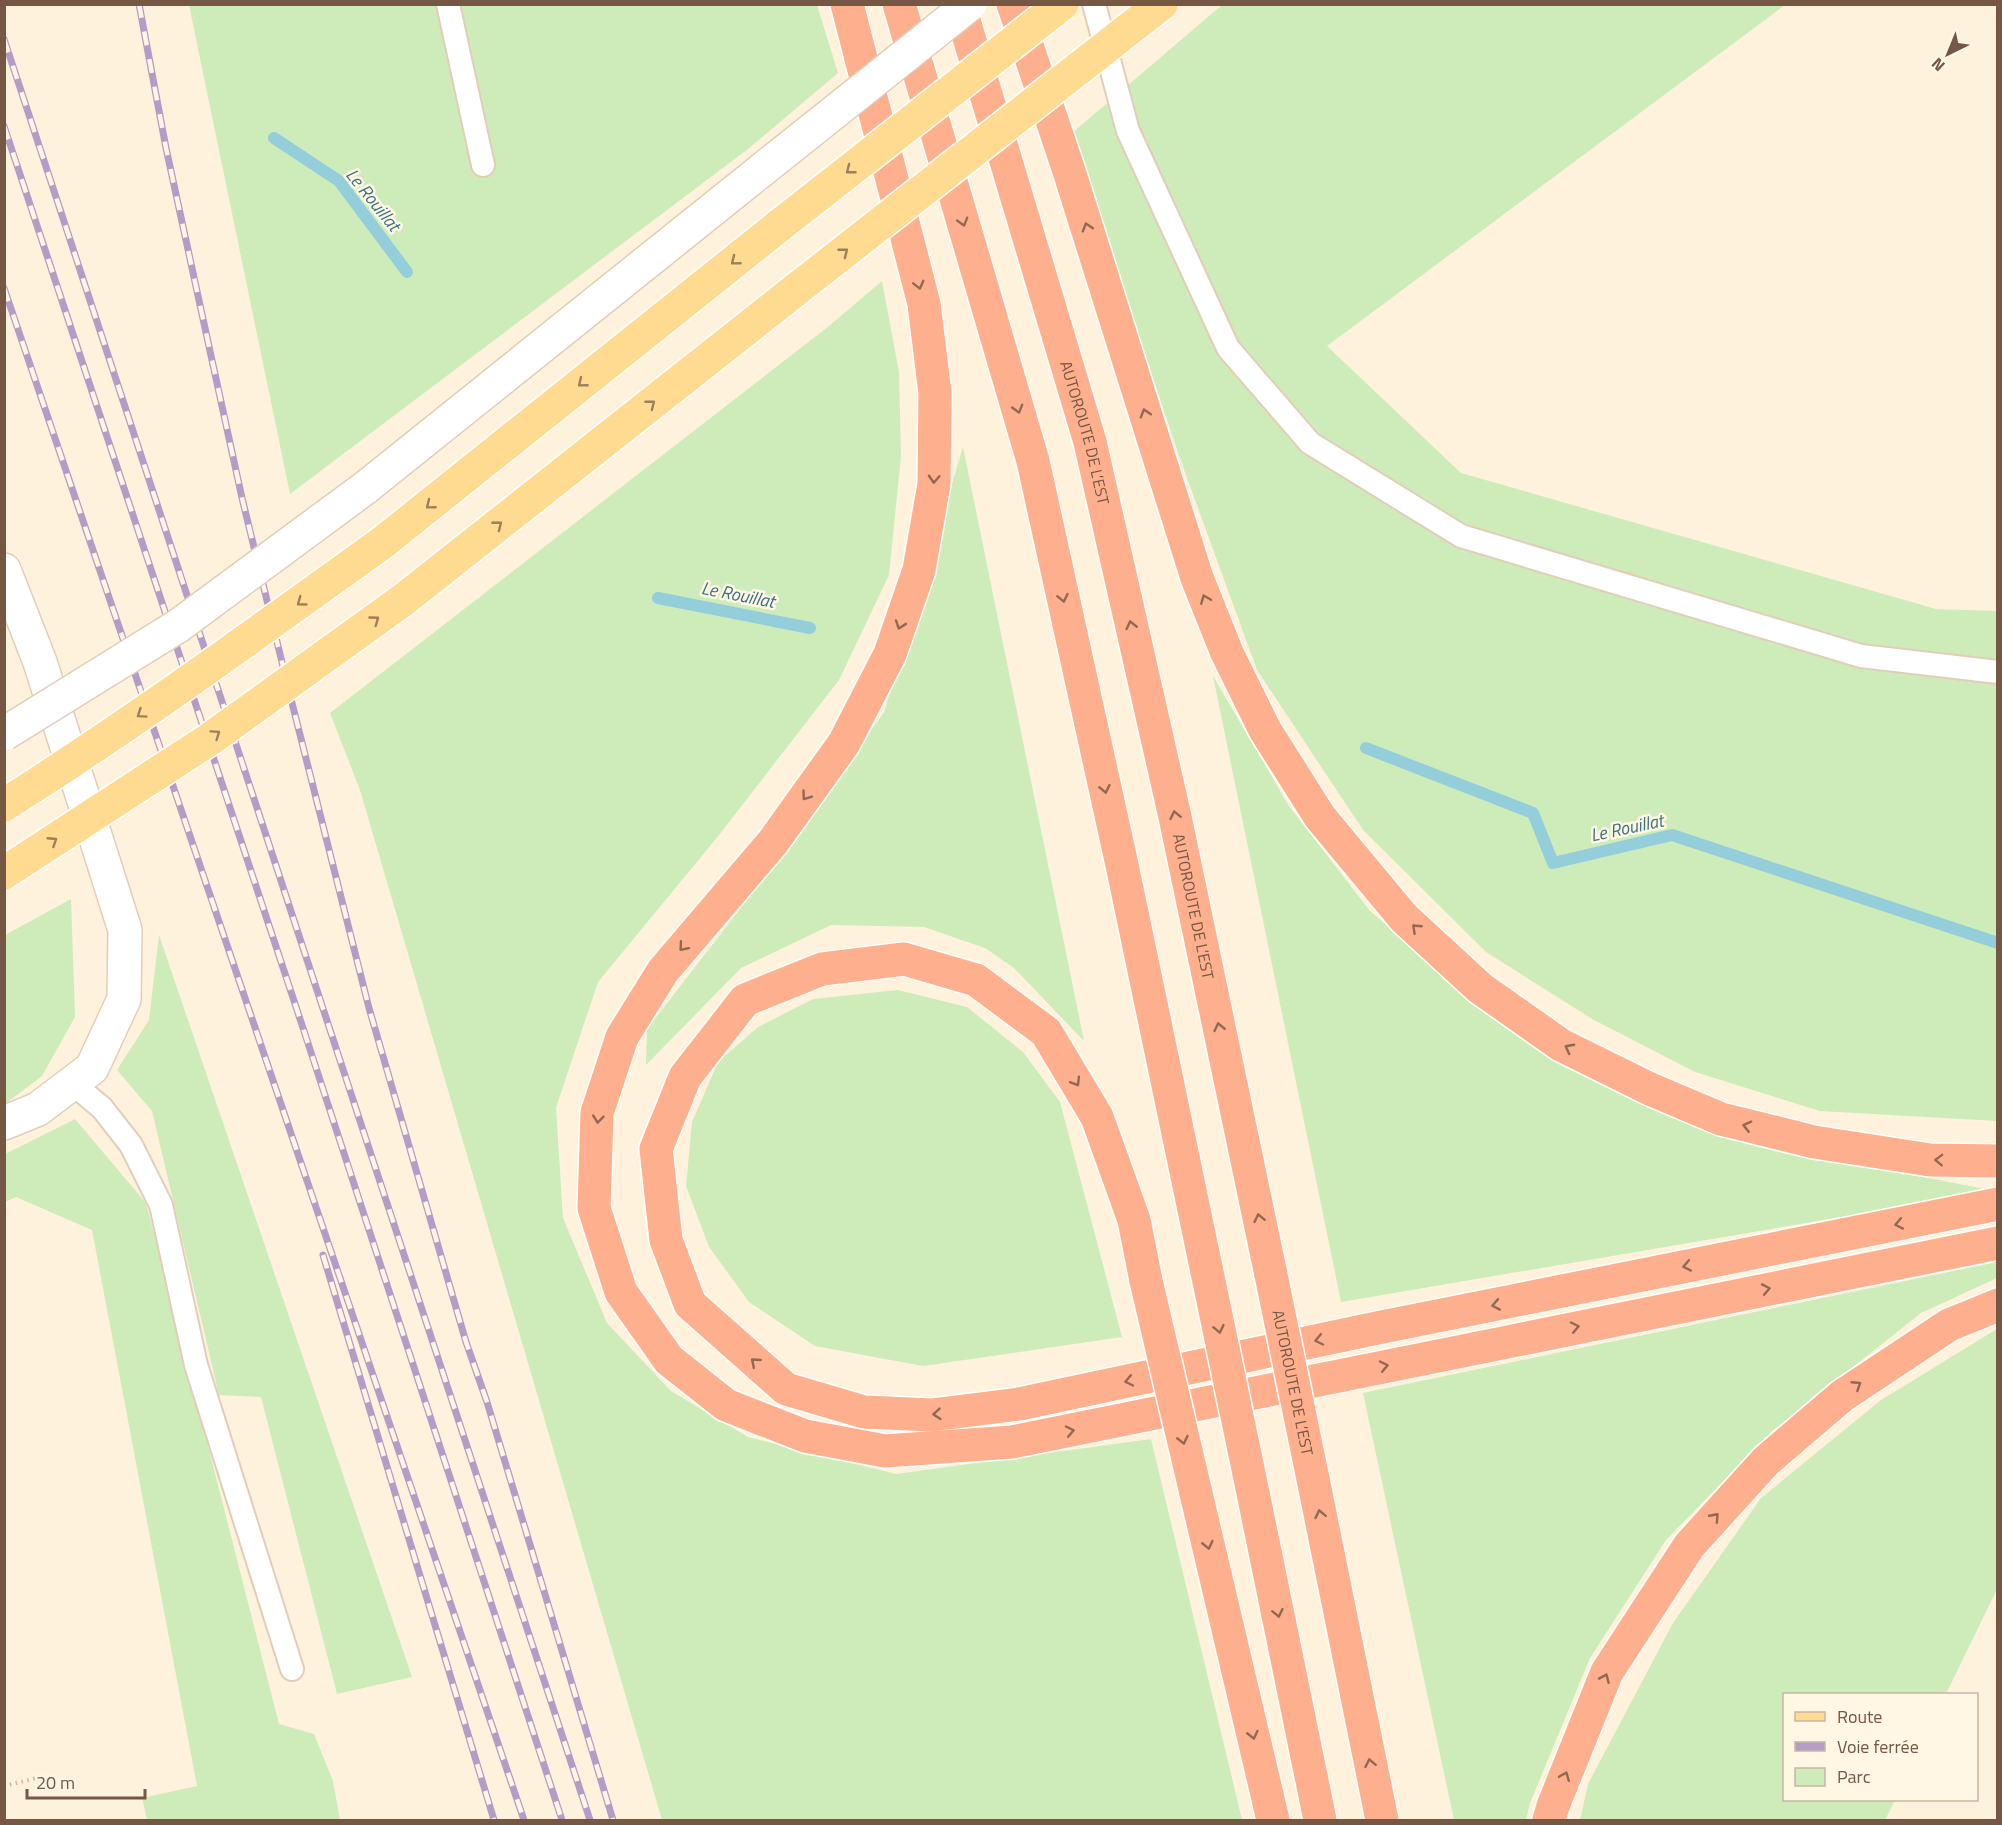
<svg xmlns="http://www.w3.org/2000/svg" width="2002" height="1825" font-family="'Titillium Web',sans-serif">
	<rect width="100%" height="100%" fill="#fef2dc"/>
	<!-- green -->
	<path fill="#cdecba" d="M189 5H817L838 73 748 149 290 494Z
		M1222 5H1785L1327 346 1461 473 1936 609 1997 611V1121L1820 1111 1695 1072 1592 1019 1486 952 1363 830 1257 670 1179 456 1072 133Z
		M882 281 899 372 901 456 889 575 839 680 719 835 598 982 556 1108 563 1218 607 1323 671 1391 748 1437 896 1474 1151 1439 1242 1820H662L360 790 330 713 829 326Z
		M963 447 1084 1041 1014 968 985 948 924 927 831 925 741 968 646 1065 647 1029 809 820 884 712Z
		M1213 676 1289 806 1370 911 1483 1009 1816 1156 1995 1191 1341 1302Z
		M71 899 75 1017 42 1076 5 1104V935Z
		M159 935 412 1677 337 1694 261 1397 219 1395 152 1111 117 1070 149 1020Z
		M898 990 967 1007 1023 1052 1060 1102 1122 1337 923 1366 815 1346 749 1302 709 1247 686 1186 692 1122 718 1062 758 1027 813 999Z
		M75 1119 146 1203 279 1724 314 1734 333 1781 340 1820H147L142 1798 197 1786 92 1230 16 1197 5 1202V1154Z
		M1997 1262V1278L1921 1313 1771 1432 1666 1540 1590 1658 1530 1803 1526 1820H1454L1363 1393Z
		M1997 1329V1589L1946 1694H1784V1800H1895L1885 1820H1580L1588 1784 1673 1623 1761 1498 1881 1400Z"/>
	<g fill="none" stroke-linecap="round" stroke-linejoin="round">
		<!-- stream -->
		<path stroke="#95cedb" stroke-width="12" d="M274 138 339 181 407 272
			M658 598 810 628
			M1366 748 1533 813 1553 863 1672 835 1998 943"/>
		<!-- lane casing -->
		<g stroke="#e2ceb8" stroke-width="26">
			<path id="lane" d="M448 4 483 165
				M1094 4 1128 131 1228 348 1310 443 1461 536 1861 656 1998 672
				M72 1083 102 1108 131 1145 161 1205 196 1365 292 1669"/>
		</g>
		<!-- street casing -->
		<g stroke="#e2ceb8" stroke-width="36">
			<path id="street" d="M365 488 763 169
				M4 570 40 662 125 930 124 999 92 1068 38 1109 4 1123"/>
		</g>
		<!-- primary casing -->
		<g stroke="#fff" stroke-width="36">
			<path id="primary" d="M382 543 780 225
				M403 600 798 288"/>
		</g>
		<!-- highway casing -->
		<g stroke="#fff" stroke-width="36">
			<g id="highway">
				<path d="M847 4 924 304 935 393 934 484 919 570 890 654 844 743 773 842 663 971 622 1037 597 1113 594 1208 621 1292 669 1360 726 1405 805 1436 885 1451 1012 1442 1998 1243"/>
				<path d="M899 4 1033 461 1122 865 1207 1272"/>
				<path id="s1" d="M959 4 1090 442 1175 817 1271 1275"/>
				<path d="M1013 4 1069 171 1197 578 1227 653 1265 730 1320 817 1404 918 1480 988 1561 1045 1650 1089 1721 1119 1814 1142 1930 1160 1998 1161"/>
				<path d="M1146 1281 1134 1220 1097 1117 1046 1032 976 980 904 959 822 969 745 1000 685 1077 656 1149 666 1240 690 1304 786 1389 864 1412 932 1415 1019 1404 1377 1328 1998 1204"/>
				<path d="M1313 1479 1382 1820"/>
				<path d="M1195 1489 1273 1820"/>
				<path d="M1253 1493 1320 1820"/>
				<path d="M1549 1820 1553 1806 1607 1672 1689 1546 1766 1461 1842 1396 1949 1325 1998 1305"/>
			</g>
		</g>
		<!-- path -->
		<path stroke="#dab395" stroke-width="4" stroke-dasharray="1.5 4.5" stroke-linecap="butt" d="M4 1786 41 1777"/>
		<!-- lane -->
		<use href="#lane" stroke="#fff" stroke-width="22"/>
		<!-- street -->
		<use href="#street" stroke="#fff" stroke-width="33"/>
		<!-- primary -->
		<use href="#primary" stroke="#ffdb92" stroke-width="33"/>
		<!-- highway -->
		<use href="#highway" stroke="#feaf8d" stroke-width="33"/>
		<!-- rail casing -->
		<g stroke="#b49cc7" stroke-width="7">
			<path id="rail" d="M139 4 166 148 205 328 242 498 289 691 369 1008 466 1342 487 1402 613 1820
				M4 39 590 1820
				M4 126 304 1031 562 1820
				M4 288 524 1820
				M323 1255 494 1820"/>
		</g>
		<!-- rail -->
		<use href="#rail" stroke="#fff6e4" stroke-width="4.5" stroke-dasharray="14" stroke-linecap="butt"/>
		<!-- street-bridge casing -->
		<g stroke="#e2ceb8" stroke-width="36" stroke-linecap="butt">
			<path id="street-bridge" d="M763 169 970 4
				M4 734 178 626 365 488"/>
		</g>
		<!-- primary-bridge casing -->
		<g stroke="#fff" stroke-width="36" stroke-linecap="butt">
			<path id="primary-bridge" d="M780 225 1062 4
				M798 288 1161 4
				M4 805C134 723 258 632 382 543
				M4 873 210 739 403 600"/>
		</g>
		<!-- highway-bridge casing -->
		<g stroke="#fff" stroke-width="36" stroke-linecap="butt">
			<g id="highway-bridge">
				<path d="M1207 1272 1253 1493"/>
				<path id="s2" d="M1271 1275 1313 1479"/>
				<path d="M1146 1281 1195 1489"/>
			</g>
		</g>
		<!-- street-bridge -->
		<use href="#street-bridge" stroke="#fff" stroke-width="33"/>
		<!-- primary-bridge -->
		<use href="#primary-bridge" stroke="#ffdb92" stroke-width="33"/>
		<!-- highway-bridge -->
		<use href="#highway-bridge" stroke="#feaf8d" stroke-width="33"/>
	</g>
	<!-- one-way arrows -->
	<defs><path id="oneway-chevron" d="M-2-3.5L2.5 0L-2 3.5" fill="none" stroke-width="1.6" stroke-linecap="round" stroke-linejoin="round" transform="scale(1.5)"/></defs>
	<g stroke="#9e7f5b">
		<use href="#oneway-chevron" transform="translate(850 170) rotate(142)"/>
		<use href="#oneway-chevron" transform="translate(844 252) rotate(-38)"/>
		<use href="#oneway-chevron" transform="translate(735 261) rotate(141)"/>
		<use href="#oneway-chevron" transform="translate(582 383) rotate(141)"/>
		<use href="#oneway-chevron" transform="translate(651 404) rotate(-38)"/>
		<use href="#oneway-chevron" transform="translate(430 505) rotate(141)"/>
		<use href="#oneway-chevron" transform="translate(498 525) rotate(-38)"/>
		<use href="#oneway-chevron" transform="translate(301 602) rotate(144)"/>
		<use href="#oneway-chevron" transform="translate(375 620) rotate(-36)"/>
		<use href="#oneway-chevron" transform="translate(141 714) rotate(146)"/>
		<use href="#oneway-chevron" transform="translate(216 734) rotate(-35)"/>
		<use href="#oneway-chevron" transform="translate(53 841) rotate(-33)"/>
	</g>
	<g stroke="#906953">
		<use href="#oneway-chevron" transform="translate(963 222) rotate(74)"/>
		<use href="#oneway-chevron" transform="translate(1087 227) rotate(-107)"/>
		<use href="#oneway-chevron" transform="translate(919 285) rotate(76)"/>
		<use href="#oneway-chevron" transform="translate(1018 409) rotate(74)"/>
		<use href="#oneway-chevron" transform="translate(1145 413) rotate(-107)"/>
		<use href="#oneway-chevron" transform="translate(934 479) rotate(93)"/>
		<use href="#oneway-chevron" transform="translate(1063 598) rotate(78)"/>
		<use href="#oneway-chevron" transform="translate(1205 599) rotate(-112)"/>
		<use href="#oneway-chevron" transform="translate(900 625) rotate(109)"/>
		<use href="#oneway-chevron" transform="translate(1131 625) rotate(-103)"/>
		<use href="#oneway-chevron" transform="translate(1105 789) rotate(78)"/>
		<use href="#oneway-chevron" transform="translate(806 796) rotate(126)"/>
		<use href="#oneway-chevron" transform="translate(1175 815) rotate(-102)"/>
		<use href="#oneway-chevron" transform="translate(1416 928) rotate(-137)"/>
		<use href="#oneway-chevron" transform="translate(683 947) rotate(131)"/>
		<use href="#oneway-chevron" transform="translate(1219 1027) rotate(-102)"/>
		<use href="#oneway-chevron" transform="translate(1569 1048) rotate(-152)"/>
		<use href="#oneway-chevron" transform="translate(1076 1082) rotate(59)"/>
		<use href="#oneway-chevron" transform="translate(598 1119) rotate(96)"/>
		<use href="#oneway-chevron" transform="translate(1747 1126) rotate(-166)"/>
		<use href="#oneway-chevron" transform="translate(1939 1160) rotate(-178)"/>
		<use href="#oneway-chevron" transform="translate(1259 1218) rotate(-102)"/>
		<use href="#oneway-chevron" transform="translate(1899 1224) rotate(169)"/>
		<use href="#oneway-chevron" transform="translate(1687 1266) rotate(169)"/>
		<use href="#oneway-chevron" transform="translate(1766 1289) rotate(-11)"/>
		<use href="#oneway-chevron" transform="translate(1496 1305) rotate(169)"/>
		<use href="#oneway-chevron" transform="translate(1575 1327) rotate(-12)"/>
		<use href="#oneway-chevron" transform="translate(1219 1329) rotate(78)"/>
		<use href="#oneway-chevron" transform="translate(1319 1340) rotate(168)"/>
		<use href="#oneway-chevron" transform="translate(755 1362) rotate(-139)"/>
		<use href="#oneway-chevron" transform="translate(1384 1366) rotate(-12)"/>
		<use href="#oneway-chevron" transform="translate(1129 1381) rotate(168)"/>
		<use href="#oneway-chevron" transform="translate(1857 1385) rotate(-33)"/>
		<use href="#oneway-chevron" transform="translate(937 1414) rotate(175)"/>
		<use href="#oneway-chevron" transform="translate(1070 1431) rotate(-12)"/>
		<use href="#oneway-chevron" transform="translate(1183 1440) rotate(77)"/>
		<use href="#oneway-chevron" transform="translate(1320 1514) rotate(-102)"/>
		<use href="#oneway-chevron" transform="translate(1715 1517) rotate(-48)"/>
		<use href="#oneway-chevron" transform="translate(1208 1545) rotate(77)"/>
		<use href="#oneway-chevron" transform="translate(1278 1613) rotate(78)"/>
		<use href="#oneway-chevron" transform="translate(1605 1678) rotate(-66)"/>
		<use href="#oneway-chevron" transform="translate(1253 1735) rotate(77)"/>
		<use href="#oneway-chevron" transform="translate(1370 1763) rotate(-101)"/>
		<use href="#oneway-chevron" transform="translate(1565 1776) rotate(-68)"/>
	</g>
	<g text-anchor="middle" stroke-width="5" stroke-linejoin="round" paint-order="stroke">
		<!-- street labels -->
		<g font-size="16" fill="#755744" stroke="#fff6e4">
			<text dy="6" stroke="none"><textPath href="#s1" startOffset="447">AUTOROUTE DE L’EST</textPath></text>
			<text dy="6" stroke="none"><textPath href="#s1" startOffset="933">AUTOROUTE DE L’EST</textPath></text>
			<text dy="6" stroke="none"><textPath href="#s2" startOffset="110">AUTOROUTE DE L’EST</textPath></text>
		</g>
		<!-- water labels -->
		<g font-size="18" font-style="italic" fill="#397483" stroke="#fff6e4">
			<text transform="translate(373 200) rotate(51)" y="6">Le Rouillat</text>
			<text transform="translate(738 595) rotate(11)" y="6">Le Rouillat</text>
			<text transform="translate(1627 828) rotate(-12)" y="6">Le Rouillat</text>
		</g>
	</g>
	<!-- border -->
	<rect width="2002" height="1825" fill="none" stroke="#755744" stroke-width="12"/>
	<!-- legend -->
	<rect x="1783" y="1693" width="195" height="108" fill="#fff6e4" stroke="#c8b6a4" stroke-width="1.5"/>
	<rect x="1795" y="1712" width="30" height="9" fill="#ffdb92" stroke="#c8b6a4" stroke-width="1.5"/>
	<text x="1837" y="1723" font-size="18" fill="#755744">Route</text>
	<rect x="1795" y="1742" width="30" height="9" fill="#b49cc7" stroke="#c8b6a4" stroke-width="1.5"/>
	<text x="1837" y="1753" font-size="18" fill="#755744">Voie ferrée</text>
	<rect x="1795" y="1768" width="30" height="18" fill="#cdecba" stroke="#c8b6a4" stroke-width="1.5"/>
	<text x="1837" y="1783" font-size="18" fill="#755744">Parc</text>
	<!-- north arrow -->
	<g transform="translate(1948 54) rotate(223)" stroke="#fff6e4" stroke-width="4.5" paint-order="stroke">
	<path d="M0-4.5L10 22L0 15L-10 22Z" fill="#755744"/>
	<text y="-9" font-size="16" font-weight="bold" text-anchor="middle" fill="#755744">N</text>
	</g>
	<!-- scale -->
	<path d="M27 1789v9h118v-9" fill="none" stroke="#755744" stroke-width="3"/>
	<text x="36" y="1789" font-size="18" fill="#755744" stroke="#fff6e4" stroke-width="4.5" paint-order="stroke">20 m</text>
</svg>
